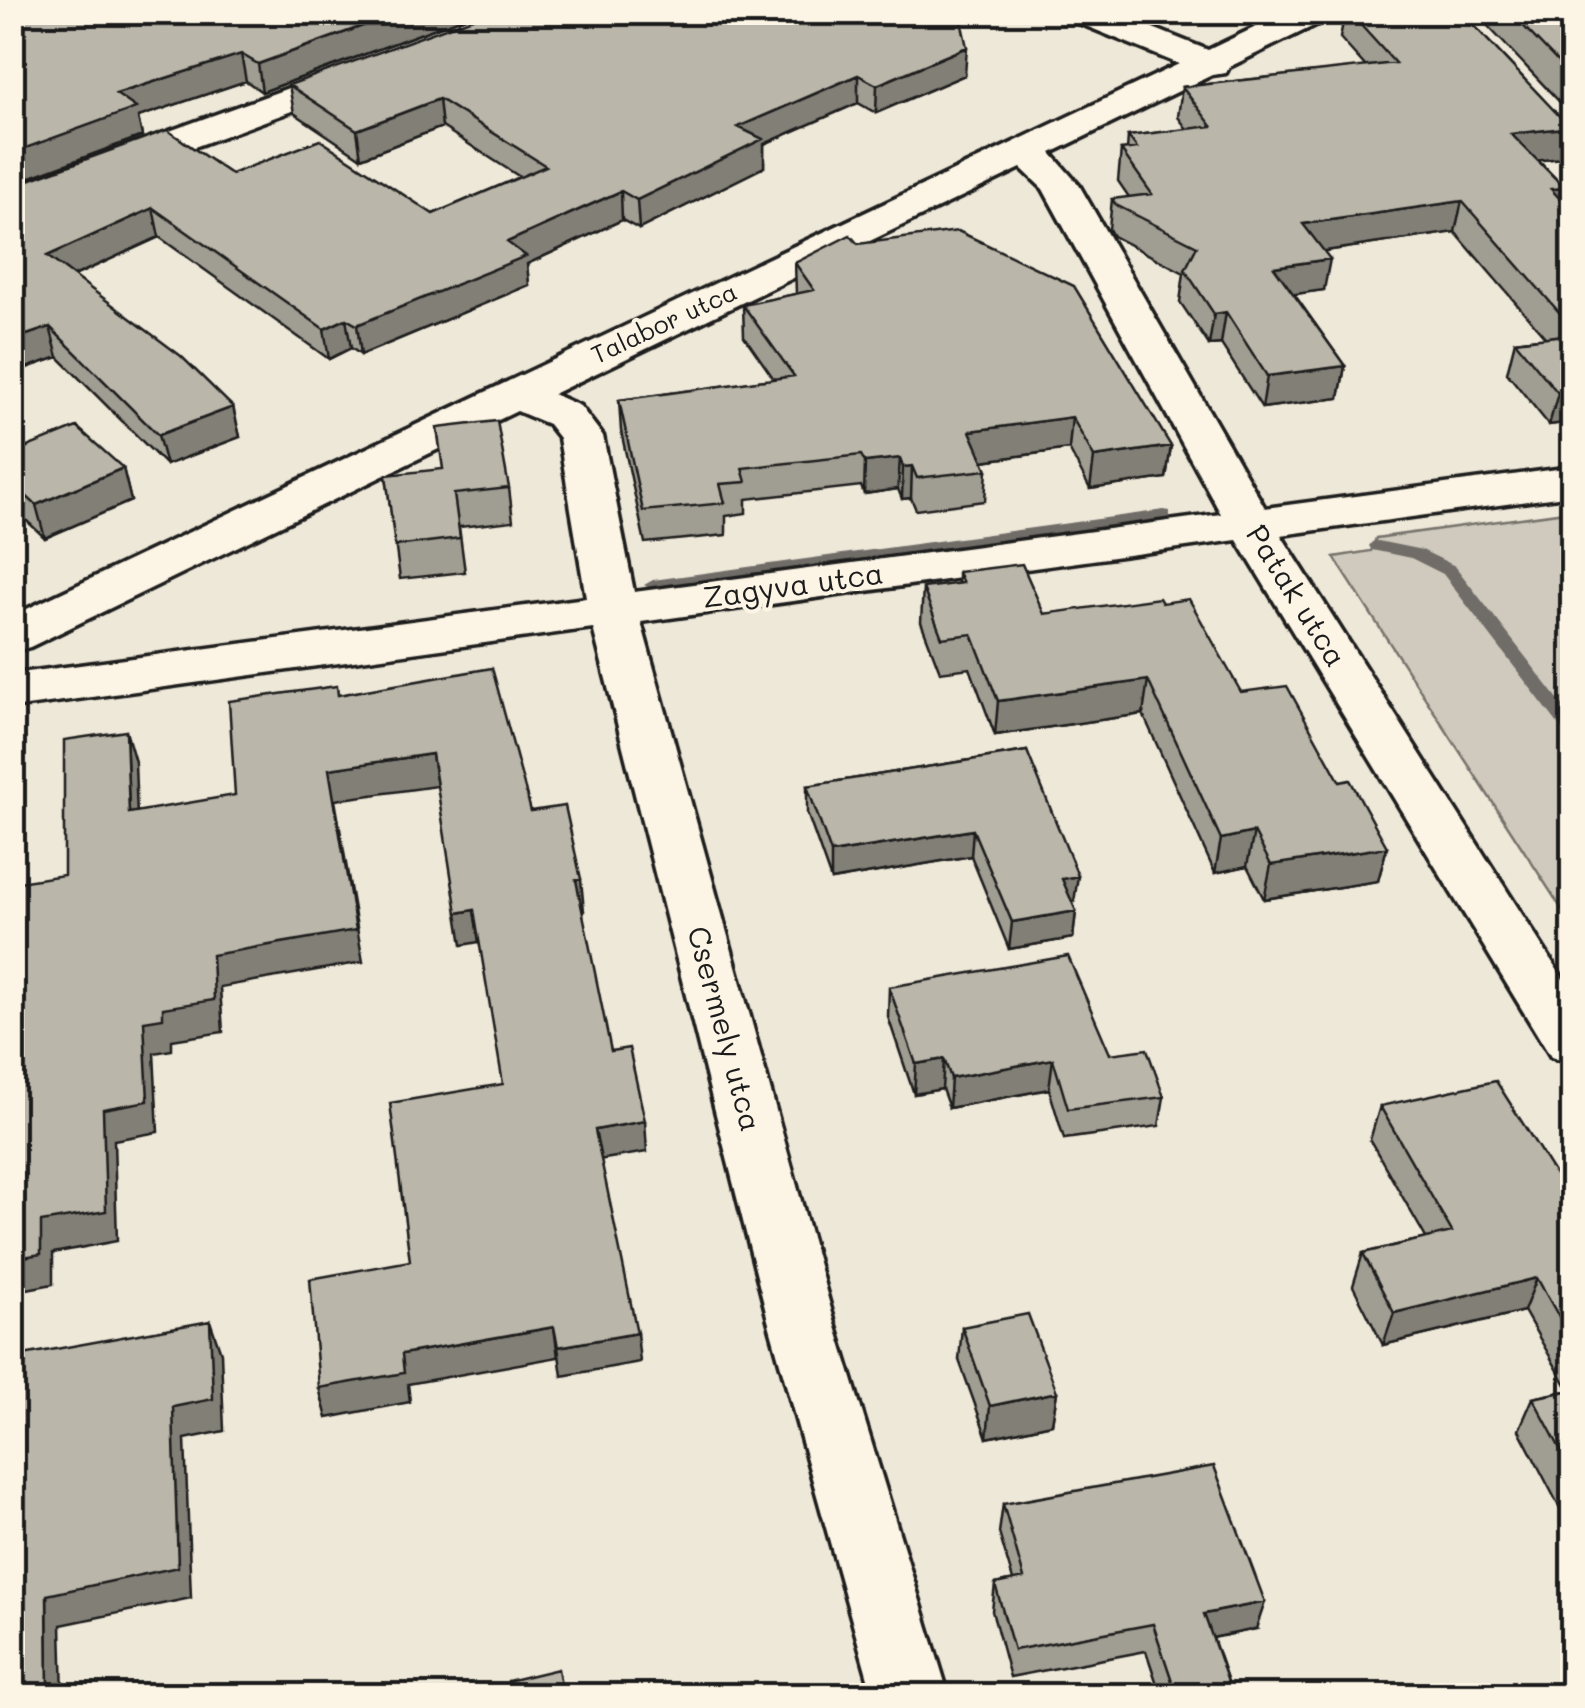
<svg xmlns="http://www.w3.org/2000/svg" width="1585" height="1708" font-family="Mali,sans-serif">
	<rect width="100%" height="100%" fill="#eee8d9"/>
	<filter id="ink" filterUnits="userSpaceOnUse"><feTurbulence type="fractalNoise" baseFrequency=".01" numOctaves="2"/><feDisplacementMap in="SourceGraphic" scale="20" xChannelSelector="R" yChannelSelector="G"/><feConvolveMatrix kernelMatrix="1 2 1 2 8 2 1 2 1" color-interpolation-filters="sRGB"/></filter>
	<g filter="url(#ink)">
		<!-- green -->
		<path fill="#cfcabd" stroke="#76736c" stroke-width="2.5" d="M1572 511V925L1334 557 1371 551 1376 538Z"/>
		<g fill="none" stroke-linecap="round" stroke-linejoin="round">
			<!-- stream -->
			<path fill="#6f6c67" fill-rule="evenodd" d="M1164 510 1170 511V519L653 590 644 585 653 580Z
				M1378 541 1422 550 1455 566 1572 717V735L1565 733 1443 574 1411 558 1372 550 1369 546 1372 542Z"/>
			<!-- minor casing -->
			<g stroke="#1c1c1c" stroke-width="7">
				<path id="minor" d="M1064 12H1113L1208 50 1287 12H1333L1328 19 1229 67 1226 73 1212 75 1051 153 1079 185 1265 508 1572 467V495L1281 535 1572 993V1064L1551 1057 1237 540 641 622 834 1320 949 1696H873L768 1320 593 628 12 708V674L586 598 559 438 548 424 517 411 30 647 12 652V616L1179 64 1069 19ZM1021 168 1043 189 1221 514 634 592 603 436 580 406 553 394Z
					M363 61 376 64 381 72 376 80 12 214V188Z"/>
			</g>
			<!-- minor -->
			<use href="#minor" fill="#fcf5e5" fill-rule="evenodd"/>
		</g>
		<!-- wall -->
		<path fill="#a09d92" stroke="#1c1c1c" stroke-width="2.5" d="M12 12H479L262 92 246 81 138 117 142 136 12 184Z
			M1345 12H1461L1564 121 1572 123V157L1538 160 1565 188 1561 200 1572 212V422L1549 425 1507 373 1515 341 1545 337 1455 232 1324 251V290L1294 294 1345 366 1339 398 1262 408 1221 344 1209 345 1180 302 1184 273 1113 236 1109 229 1112 199 1129 197 1118 181 1121 150H1127L1128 136 1187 129 1178 117 1182 87 1366 67 1340 38Z
			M1488 12H1572V115L1485 23Z
			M961 23 965 75 876 113 858 103 764 144V167L639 229 622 220 527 264 529 285 361 355 351 348 329 359 159 237 74 276 233 407 240 437 166 465 58 357 12 373V186L231 174 433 214 520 177 442 127 361 158 294 113 289 85Z
			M858 244 1171 446 1166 478 1090 489 1069 449 983 461 987 470 985 501 916 510 911 498 902 499 898 489 864 494 861 486 746 499V513L726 516V535L645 543 621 431 619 400 774 379 744 336 743 305 796 294 795 263Z
			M12 453 123 468 131 501 45 538 12 507Z
			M386 475 509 488 513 521 459 527 465 572 400 579Z
			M958 572 1044 614 1162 603 1241 692 1340 782 1387 847 1378 881 1264 899 1247 866 1215 873 1143 714 995 735 970 668 940 672 921 622 923 588 958 584Z
			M1027 751 1074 902 1072 903 1076 911 1073 938 1009 949 971 856 831 880 807 813V786Z
			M889 987 1110 1054 1164 1097 1159 1126 1064 1139 1049 1089 949 1108 942 1089 914 1094 888 1017Z
			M1380 1106 1572 1201V1531L1519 1430 1533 1398 1569 1390 1524 1311 1383 1345 1353 1286 1363 1253 1426 1238 1370 1140Z
			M962 1327 1057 1392 1052 1424 987 1438 959 1360Z
			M1003 1504 1256 1629 1213 1638 1233 1696H1161L1146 1651 1010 1677 992 1611 995 1584 1013 1580 999 1533Z"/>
		<!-- shaded-wall -->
		<path fill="#827f77" stroke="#1c1c1c" stroke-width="2.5" d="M401 12H479L262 92 258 64Z
			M947 12H983L946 31Z
			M967 47 965 75 876 113 877 85Z
			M241 54 246 81 138 117 142 136 12 184V153L116 94Z
			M858 75V103L764 144V167L639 229 637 200 738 127Z
			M439 99 442 127 361 158 357 130Z
			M1572 127V157L1504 164 1511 134Z
			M1565 188 1556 218 1551 189Z
			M621 191 622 220 527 264 529 285 361 355 357 325 507 242Z
			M1462 201 1455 232 1298 255 1303 224Z
			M153 208 159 237 54 285 47 256Z
			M1330 259 1324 290 1268 298 1274 267Z
			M1226 312 1221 344 1209 345 1214 314Z
			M346 319 351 348 329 359 324 329Z
			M50 327 58 357 12 373V340Z
			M1345 366 1339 398 1262 408 1267 376Z
			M1572 391V422L1549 425 1558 393Z
			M233 407 240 437 166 465 158 435Z
			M1072 417 1069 449 968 463 970 431Z
			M1171 446 1166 478 1090 489 1094 457Z
			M900 458 898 489 864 494 865 462Z
			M912 466 911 498 902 499 903 467Z
			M123 468 131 501 45 538 36 505Z
			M1148 680 1143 714 995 735 998 701Z
			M126 731 135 762 138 845 129 813Z
			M432 754 437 786 335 800 363 962 220 987 223 1032 172 1040V1050L154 1053 158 1132 114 1140 117 1241 53 1253V1284L12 1292V1259L41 1222 103 1109 144 1021 163 1008 212 955 329 769Z
			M973 830 971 856 831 880V853Z
			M1254 832 1247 866 1215 873 1221 839Z
			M1387 847 1378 881 1264 899 1271 865Z
			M1078 876 1074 902 1059 906 1062 879Z
			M581 879 584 911 579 912 576 880Z
			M474 910 479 942 462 945 457 913Z
			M1076 911 1073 938 1009 949 1012 922Z
			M944 1059 942 1089 914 1094 916 1064Z
			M1053 1059 1049 1089 949 1108 951 1078Z
			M645 1121 647 1152 598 1160 595 1130Z
			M1537 1278 1524 1311 1383 1345 1394 1313Z
			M210 1321 221 1353 224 1431 185 1439 191 1598 61 1625 63 1696H48L47 1595Z
			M554 1327 558 1357 408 1384 410 1402 327 1418 319 1388 402 1354Z
			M637 1333 640 1362 562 1376 558 1347Z
			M1057 1392 1052 1424 987 1438 990 1406Z
			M1265 1602 1256 1629 1197 1641 1204 1614Z"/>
		<!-- building -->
		<path fill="#bab6aa" stroke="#1c1c1c" stroke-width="2.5" d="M12 12H401L258 64 241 54 116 94 136 108 12 153Z
			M489 12H959L967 47 877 85 858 75 738 127 763 139 637 200 621 191 507 242 526 256 357 325 346 319 324 329 153 208 47 256 181 356 233 407 158 435 50 327 12 340V186L167 130 231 174 320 140 433 214 546 166 439 99 357 130 289 85Z
			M1349 12H1461L1564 121 1572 123V127L1511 134 1565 188 1551 189 1572 212V327L1462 201 1303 224 1330 259 1274 267 1345 366 1267 376 1226 312 1214 314 1185 270 1197 246 1116 205 1112 199 1152 194 1121 150 1137 148 1128 136 1212 126 1182 87 1395 63Z
			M1510 12H1572V77Z
			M958 231 1074 286 1171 446 1094 457 1072 417 970 431 987 470 917 478 912 466 903 467 900 458 865 462 861 455 742 468 746 482 720 484 725 503 643 511 619 400 794 376 743 305 814 290 795 263 850 235 858 244Z
			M1572 334V391L1558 393 1515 341Z
			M497 421 509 488 454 494 460 538 395 546 386 475 443 469 437 428Z
			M77 427 123 468 36 505 12 483V453Z
			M1022 564 1044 614 1159 598 1162 603 1189 599 1241 692 1287 686 1340 782 1350 780 1387 847 1271 865 1254 832 1221 839 1148 680 998 701 972 634 942 638 923 588 963 583 958 572Z
			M492 668 531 811 565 806 581 879 576 880 611 1051 629 1048 645 1121 595 1130 637 1333 558 1347 554 1327 402 1354 404 1373 319 1388 310 1279 410 1261 390 1103 503 1084 474 910 457 913 432 754 329 769 356 930 212 955 214 1000 163 1008V1018L144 1021 148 1101 103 1109 106 1211 41 1222V1254L12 1259V883L64 875V740L126 731 129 813 235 795 229 701 337 686 338 695Z
			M1027 751 1078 876 1062 879 1076 911 1012 922 973 830 831 853 807 786Z
			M1068 956 1110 1054 1147 1049 1164 1097 1068 1109 1053 1059 951 1078 944 1059 916 1064 889 987Z
			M1496 1081 1572 1201V1340L1537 1278 1394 1313 1363 1253 1452 1232 1380 1106Z
			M1028 1314 1057 1392 990 1406 962 1327Z
			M210 1321 213 1399 173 1407 178 1567 47 1595 48 1696H12V1357Z
			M1572 1390V1471L1533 1398Z
			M1214 1466 1265 1602 1204 1614 1233 1696H1177L1153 1624 1014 1650 995 1584 1024 1578 1003 1504Z
			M558 1669 563 1696H510L508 1681Z"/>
	</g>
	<g text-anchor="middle" stroke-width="8" stroke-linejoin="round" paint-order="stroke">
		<!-- far-street labels -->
		<g font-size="25" fill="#1c1c1c" stroke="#fcf5e5">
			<text transform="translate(664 323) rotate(-25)" y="9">Talabor utca</text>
		</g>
		<!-- street labels -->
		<g font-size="30" fill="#1c1c1c" stroke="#fcf5e5">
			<text transform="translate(793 586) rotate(-8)" y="10">Zagyva utca</text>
			<text transform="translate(1296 596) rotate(58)" y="10">Patak utca</text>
			<text transform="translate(724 1029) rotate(75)" y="10">Csermely utca</text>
		</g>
	</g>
	<!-- margin -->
	<rect width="1585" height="1708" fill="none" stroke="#fcf5e5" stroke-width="50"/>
	<rect x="25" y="25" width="1535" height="1658" fill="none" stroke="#1c1c1c" stroke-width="4" filter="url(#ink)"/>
</svg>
